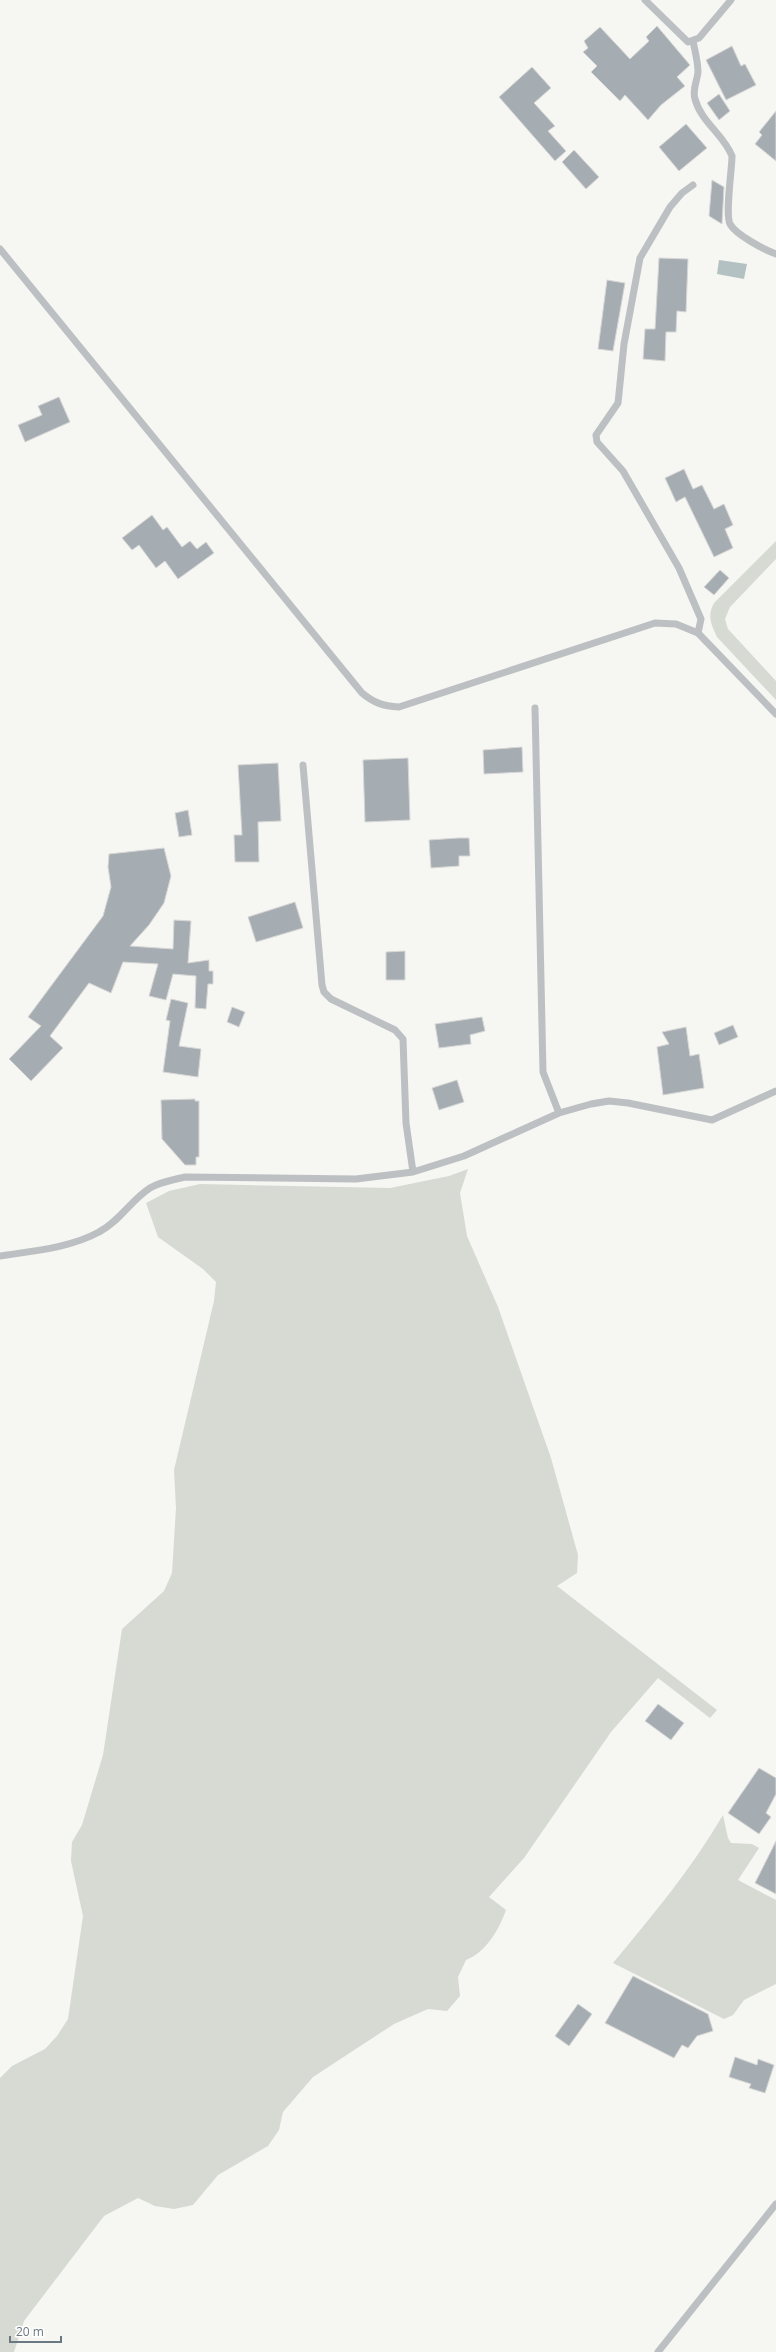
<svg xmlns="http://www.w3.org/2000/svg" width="776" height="2352" font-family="'Open Sans',sans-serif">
	<rect width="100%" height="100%" fill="#f6f6f3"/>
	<!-- green -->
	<path fill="#d6dad3" d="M776 541V559L730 607 725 619 728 629 776 681V700L717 637C711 624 707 616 714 603Z
		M468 1169 460 1193 467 1236 498 1307 551 1458 578 1555 577 1573 557 1586 717 1710 710 1718 658 1678 611 1732 524 1858 489 1897 506 1910C499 1930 486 1952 466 1960L458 1977 460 1996 447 2011 428 2009 394 2024 313 2077 283 2112 279 2130 268 2146 218 2175 193 2205 174 2209 155 2206 138 2198 104 2216 24 2321 14 2352H0V2078L12 2066 45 2049 57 2036 68 2019 83 1916 71 1861 72 1842 82 1825 103 1755 122 1629 164 1591 172 1573 176 1508 174 1470 214 1301 216 1282 203 1269 158 1237 146 1203 169 1191 200 1184 390 1188 449 1176Z
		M723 1815 728 1838 731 1843 752 1844 759 1848 738 1880 776 1900V1984L744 2000 733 2015 724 2019 613 1963C653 1915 692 1868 723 1815Z"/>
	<!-- water -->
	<path fill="#b4c1c3" d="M719 260 747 264 744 279 717 274Z"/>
	<!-- building -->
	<path fill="#a6adb2" stroke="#d7d7d6" d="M657 26 690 65 677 77 685 86 661 105 648 120 625 95 620 101 591 72 597 66 583 52 588 48 584 41 600 27 630 59 649 41 646 37Z
		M732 46 741 66 745 64 756 85 726 100 706 60Z
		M532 67 551 88 534 103 555 126 548 131 566 151 555 161 499 97Z
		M719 94 730 111 719 120 707 103Z
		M776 111V161L755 144 762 135 759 132Z
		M686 124 707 148 679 171 659 147Z
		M574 150 599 177 586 189 562 162Z
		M712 180 724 187 722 224 709 216Z
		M659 258 688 259 686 312 677 311 676 332H666L665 361 643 359 645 329H655Z
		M607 280 625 283 613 351 598 349Z
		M59 397 70 422 25 442 18 425 42 415 38 406Z
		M684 469 693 489 702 485 714 509 724 504 733 525 725 529 733 548 714 557 685 497 676 502 665 478Z
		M152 515 163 530 167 527 182 547 190 541 197 549 206 542 214 553 178 579 165 561 156 568 139 545 132 550 122 538Z
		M720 570 729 578 714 595 704 587Z
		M522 747 523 772 484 774 483 750Z
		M408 758 410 820 365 822 363 760Z
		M278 763 281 821 258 822 259 862H235L234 835H242L238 765Z
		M188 810 192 835 179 837 175 813Z
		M458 838H469L470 856H459V866L431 868 429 840Z
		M164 848 171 876 164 903 149 925 130 946 173 949 174 920 191 921 188 963 209 960V971H213V984H208L206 1009 195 1008 196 976 173 974 166 1000 149 996 158 964 123 962 111 993 89 983 50 1036 63 1048 31 1081 9 1059 41 1026 28 1017 103 916 111 887 108 867 109 854Z
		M295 902 303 928 256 942 248 917Z
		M405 951V980H386V952Z
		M171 999 188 1003 179 1046 201 1049 198 1077 163 1072 170 1021 166 1020Z
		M232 1007 245 1012 239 1027 227 1022Z
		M482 1017 485 1031 470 1035 471 1044 439 1048 435 1024Z
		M733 1025 738 1037 719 1045 714 1033Z
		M686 1027 690 1056 699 1054 704 1088 663 1095 657 1047 669 1044 662 1032Z
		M457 1080 464 1102 439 1110 432 1088Z
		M195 1099V1101H199V1157H196V1165H185L162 1139 161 1100Z
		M658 1704 684 1723 671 1740 645 1721Z
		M759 1768 776 1778V1794L766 1813 771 1817 759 1834 728 1813Z
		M776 1841V1894L755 1883Z
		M633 1976 708 2014 713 2031 697 2036 688 2048 682 2045 674 2058 605 2023Z
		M578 2004 592 2014 569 2046 555 2036Z
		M735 2057 757 2065 758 2059 774 2065 765 2093 749 2088 751 2084 729 2077Z"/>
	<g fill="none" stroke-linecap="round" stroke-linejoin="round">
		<!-- minor -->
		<path stroke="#bcc0c3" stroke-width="7" d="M645 0 688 42 699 38 731 0
			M693 41C695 51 698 62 698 72 697 82 692 89 695 99 701 122 724 135 732 156 732 169 725 214 730 224 736 235 765 250 776 254
			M693 185 682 193 670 207 640 258 624 344 618 403 596 435 597 442 623 471 679 568 701 619 698 633
			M0 249 362 693C374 703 383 706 399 707L655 623 676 624 698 633 776 714
			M535 708 543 1072 559 1113
			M303 765 322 985 324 992 331 999 395 1030 403 1039 406 1123 413 1172
			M0 1256C32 1251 70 1248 99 1232 119 1222 131 1200 150 1188 160 1182 173 1180 185 1177L356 1179 413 1172 464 1156 559 1113 591 1104 609 1101 628 1103 712 1120 776 1091
			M658 2352 776 2204"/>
	</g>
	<!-- scale -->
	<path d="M10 2336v6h51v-6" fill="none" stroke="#697881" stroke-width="2"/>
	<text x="16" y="2336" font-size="12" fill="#697881" stroke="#ffffff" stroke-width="3" paint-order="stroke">20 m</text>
</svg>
